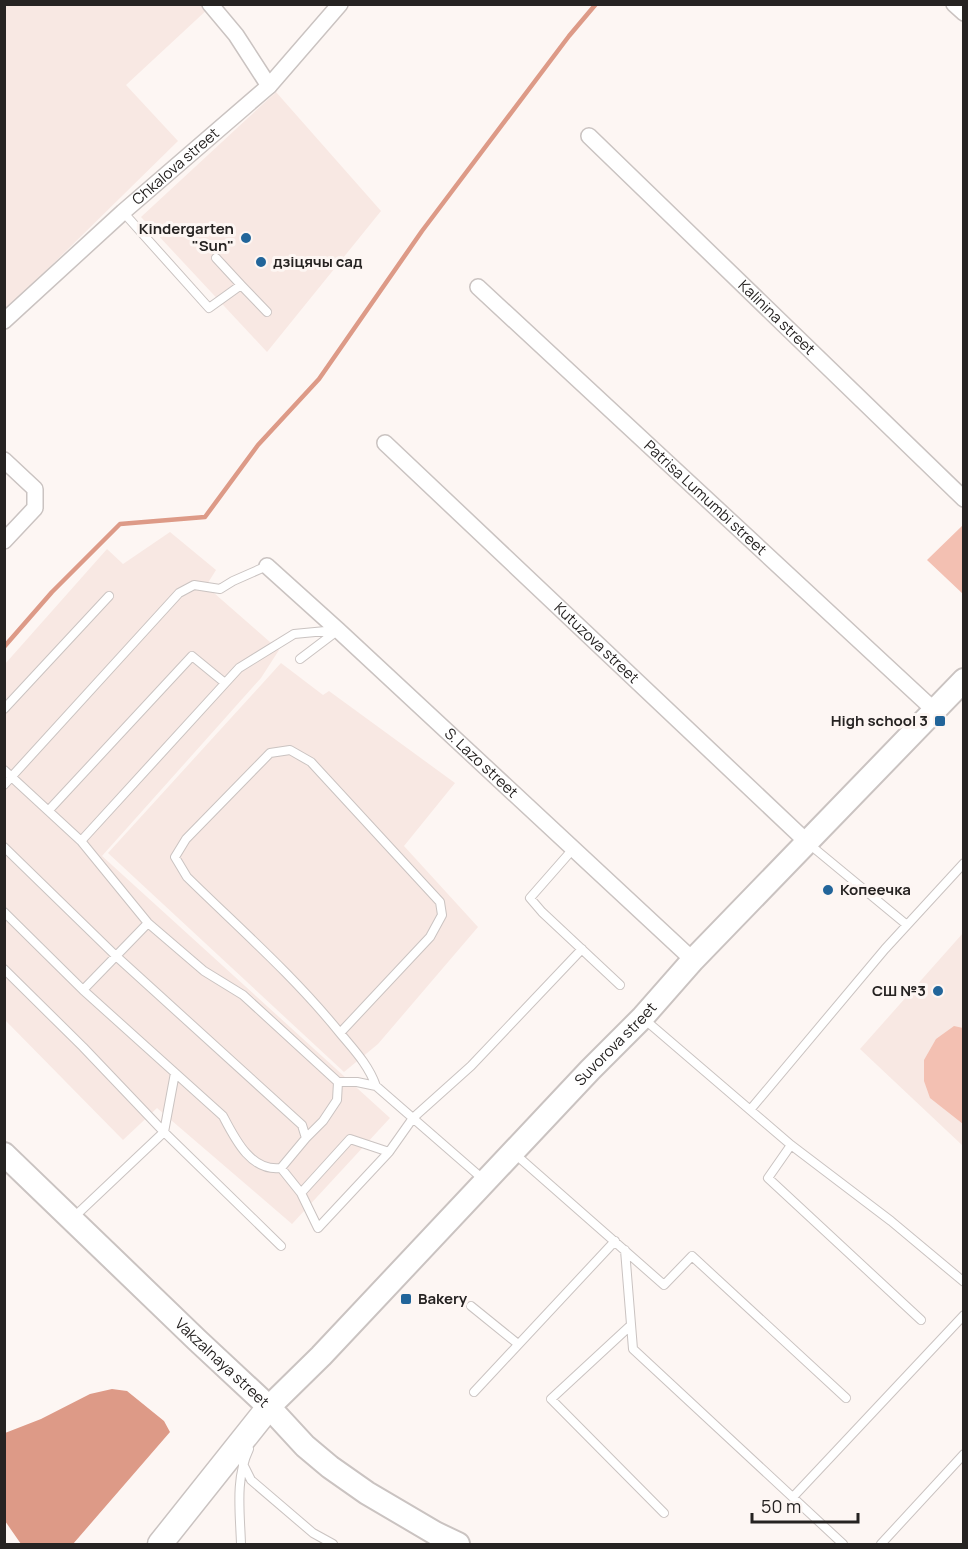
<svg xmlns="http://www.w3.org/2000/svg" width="968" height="1549" font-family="Manrope,sans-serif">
	<rect width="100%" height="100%" fill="#fdf6f3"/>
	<!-- built -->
	<path fill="#f8e8e3" d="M5 5H208L210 7 126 85 178 141 5 311Z
		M276 92 381 211 267 352 141 217Z
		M170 532 216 570 206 586 279 650 261 678 102 856 390 1118 292 1224 157 1108 123 1140 5 1020V664L107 549 123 564Z
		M281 663 323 695 329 691 455 783 404 846 478 927 378 1044 344 1072 108 853Z
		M963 933V1146L860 1049Z"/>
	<!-- green -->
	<path fill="#f3c0b2" d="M963 525V594L927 560Z
		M954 1026 963 1028V1124L930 1098 924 1081V1060L936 1039Z"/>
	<!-- water -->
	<path fill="#dd9a87" d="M112 1389 127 1391 164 1421 170 1432 73 1544H21L5 1521V1433L41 1419 90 1394Z"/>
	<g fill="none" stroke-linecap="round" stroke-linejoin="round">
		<!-- stream -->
		<path stroke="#dd9a87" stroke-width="4.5" d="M4 647 52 592 120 524 205 517 258 445 319 379 422 231 569 36 596 4"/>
		<!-- service casing -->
		<g stroke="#cac3c1" stroke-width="10">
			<path id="service" d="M123 212 209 308 241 285 267 312
				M216 258 241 285
				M300 659 337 631
				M4 709 109 596
				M4 770 81 841 148 923 204 971 243 995 338 1082H357L376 1086 484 1180
				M4 785 179 593 194 585 220 589 233 581 267 566
				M49 810 192 656 225 683
				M81 841 239 668 294 634 336 630
				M809 844 907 925
				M4 847 116 956 148 923
				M573 849 530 898 542 912 620 985
				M4 912 83 990 116 956 302 1125 306 1138 281 1168C251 1172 235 1139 223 1116L83 990
				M4 969 83 1047 164 1132
				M644 1019 791 1145 891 1221 964 1282
				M340 1033 430 937 442 915 440 902 311 762 290 750 270 753 186 839 175 857 187 877C239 928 294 976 340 1033 354 1050 368 1064 376 1086
				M750 1110 885 949 964 863
				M164 1132 175 1073
				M306 1138 323 1121 337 1100 338 1082
				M791 1145 768 1178 921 1320
				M515 1154 664 1285 692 1256 846 1398
				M281 1168 301 1193 350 1139 389 1152
				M301 1193 318 1228 389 1152 413 1118 471 1066 582 949
				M73 1218 164 1132 281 1246
				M625 1250 633 1349 843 1544
				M471 1306 518 1344
				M631 1325 551 1399 664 1513
				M474 1392 615 1241
				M243 1464 251 1480 313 1533 333 1544
				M793 1497 964 1315
				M241 1544C240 1512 235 1478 249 1449
				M881 1544 964 1454"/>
		</g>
		<!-- minor casing -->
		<g stroke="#cac3c1" stroke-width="18">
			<g id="minor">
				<path d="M210 4 236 35 269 86"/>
				<path d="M954 4 964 13"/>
				<path id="s1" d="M589 136 964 499"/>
				<path id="s2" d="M478 287 934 710"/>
				<path id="s3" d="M4 321 123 212 269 86 340 4"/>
				<path id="s4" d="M385 443 808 843"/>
				<path d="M4 460 35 489V508L4 541"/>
				<path id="s5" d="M267 566 338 630 693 960"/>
			</g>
		</g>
		<!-- secondary casing -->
		<g stroke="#cac3c1" stroke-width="26">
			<g id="secondary">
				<path id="s6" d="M4 1154 197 1340 269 1407 305 1446 330 1467 367 1493 435 1533 458 1544"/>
				<path id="s7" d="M269 1407 321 1356 590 1070 642 1018 693 960 964 680"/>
			</g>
		</g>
		<!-- primary casing -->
		<g stroke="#cac3c1" stroke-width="27">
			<path id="primary" d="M160 1544 269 1407"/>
		</g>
		<!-- service -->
		<use href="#service" stroke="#fff" stroke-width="8"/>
		<!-- minor -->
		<use href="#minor" stroke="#fff" stroke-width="15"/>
		<!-- secondary -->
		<use href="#secondary" stroke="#fff" stroke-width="22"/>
		<!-- primary -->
		<use href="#primary" stroke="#fff" stroke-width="24"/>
	</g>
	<!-- markers -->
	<g fill="#22659a" stroke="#fdf6f3" stroke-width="2">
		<circle cx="246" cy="238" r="6"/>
		<circle cx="261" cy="262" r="6"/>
		<rect x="934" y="715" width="12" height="12" rx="3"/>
		<circle cx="828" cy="890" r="6"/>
		<circle cx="938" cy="991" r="6"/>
		<rect x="400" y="1293" width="12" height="12" rx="3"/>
	</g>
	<g text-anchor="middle" stroke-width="6" stroke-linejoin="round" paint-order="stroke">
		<!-- street labels -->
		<g font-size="15" fill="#262322" stroke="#fdf6f3">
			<text dy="5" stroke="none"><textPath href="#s3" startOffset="231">Chkalova street</textPath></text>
			<text dy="5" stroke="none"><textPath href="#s1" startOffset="261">Kalinina street</textPath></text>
			<text dy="5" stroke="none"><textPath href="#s2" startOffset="310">Patrisa Lumumbi street</textPath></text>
			<text dy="5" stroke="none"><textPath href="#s4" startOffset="291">Kutuzova street</textPath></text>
			<text dy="5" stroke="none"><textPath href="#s5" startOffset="291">S. Lazo street</textPath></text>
			<text dy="5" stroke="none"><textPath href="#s7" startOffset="502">Suvorova street</textPath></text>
			<text dy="5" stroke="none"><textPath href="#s6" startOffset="302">Vakzalnaya street</textPath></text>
		</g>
		<!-- poi labels -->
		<g font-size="15" font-weight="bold" fill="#262322" stroke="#fdf6f3" text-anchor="end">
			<text x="234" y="234">Kindergarten<tspan x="234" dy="17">"Sun"</tspan></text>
			<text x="273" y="267" text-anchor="start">дзіцячы сад</text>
			<text x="928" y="726">High school 3</text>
			<text x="840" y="895" text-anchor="start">Копеечка</text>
			<text x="926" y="996">СШ №3</text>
			<text x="418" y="1304" text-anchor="start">Bakery</text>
		</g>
	</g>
	<!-- border -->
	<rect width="968" height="1549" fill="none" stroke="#262322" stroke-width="12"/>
	<!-- scale -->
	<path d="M752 1513v9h106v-9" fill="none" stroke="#262322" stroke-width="3"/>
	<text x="761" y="1513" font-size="18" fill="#262322" stroke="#fdf6f3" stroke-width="4.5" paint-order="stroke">50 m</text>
</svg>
